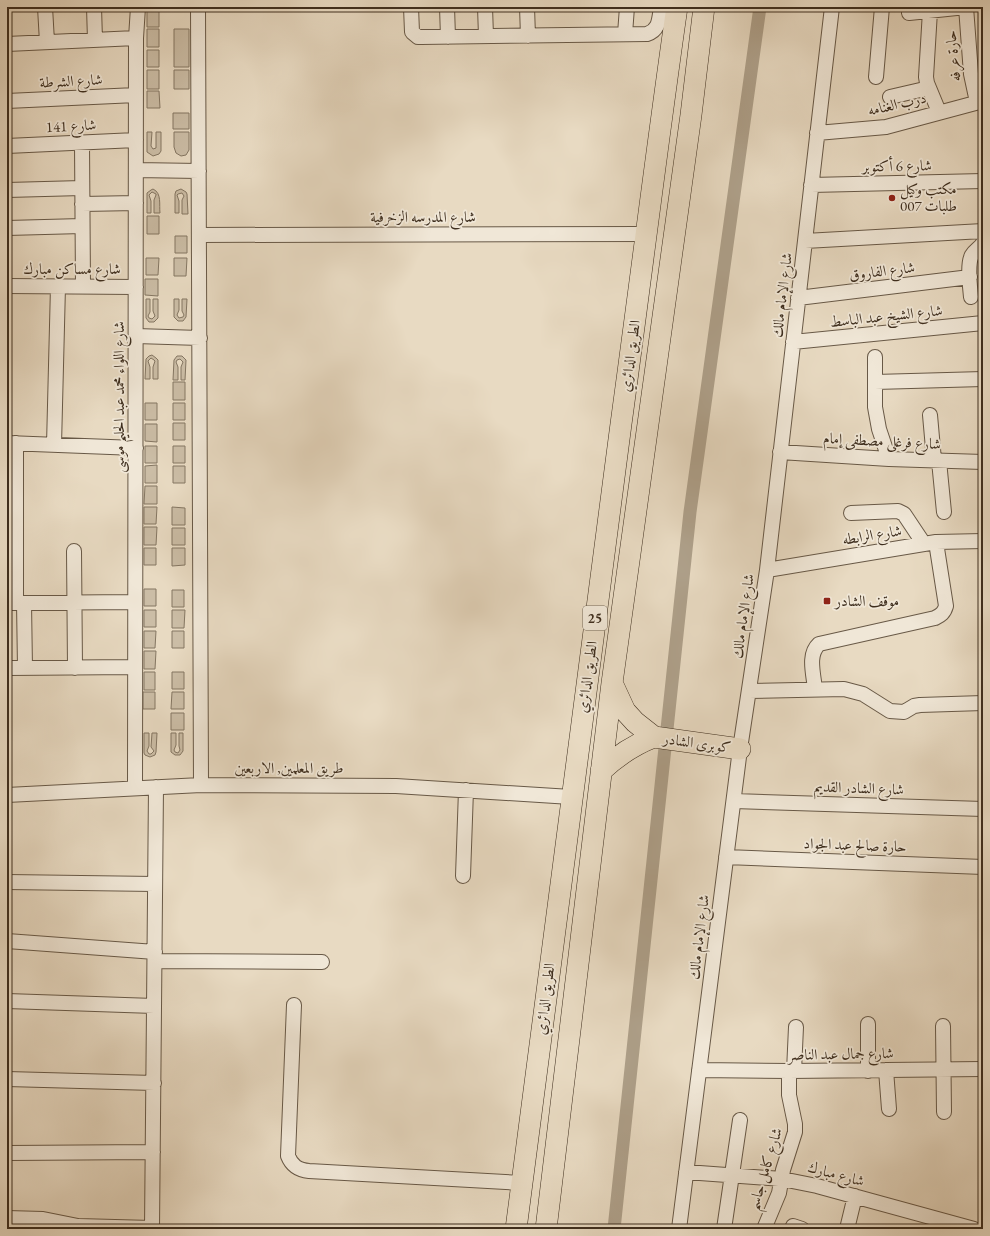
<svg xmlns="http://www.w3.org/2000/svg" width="990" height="1236" font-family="'EB Garamond',Amiri,serif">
	<rect width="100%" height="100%" fill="#e8dac2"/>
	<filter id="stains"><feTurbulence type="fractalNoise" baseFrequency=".005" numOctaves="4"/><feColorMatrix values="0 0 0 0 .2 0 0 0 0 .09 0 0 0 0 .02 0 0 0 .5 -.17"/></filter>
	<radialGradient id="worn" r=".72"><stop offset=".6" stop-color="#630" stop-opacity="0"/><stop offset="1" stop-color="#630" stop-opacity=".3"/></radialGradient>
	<!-- grass -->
	<path fill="#cbbda6" stroke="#847662" d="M147 8H159V27H147Z
		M147 29H159V47H147Z
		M174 29H189V67H174Z
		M147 50H159V67H147Z
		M147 70H159V89H147Z
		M174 70H189V89H174Z
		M147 91H159L160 108H147Z
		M173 113H189V129H173Z
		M147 132H152L151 146 153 149 156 148V132H161V151L159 154 153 156 147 152Z
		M174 132H189V150L186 155 181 156 176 153 174 147Z
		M153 189C162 193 159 205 160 213H154V200L156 195V194L152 192 149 195 151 201V213H147V193L151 190Z
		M181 189 186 192 187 194 188 214H182V200L184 196 182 193 178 194 177 195 179 201V213H175V194L176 191Z
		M147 216H159V234H147Z
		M175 236H187V253H175Z
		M146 258H159L158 275H146Z
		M174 258H187L186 276H174Z
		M145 279H158V296L145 295Z
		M146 299H150V312L148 316 149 318 152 319 155 316 153 311V299H158V318L154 322H149L146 318Z
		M174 299H179V310L177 315 179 318 183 317 184 315 182 311V299H187L186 317 183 321H178L174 317Z
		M152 355 156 358 158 360V379H153V367L155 361 154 360 151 358 148 361 150 367V379H145L146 359 149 356Z
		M177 356H182L186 360 185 380H181V367L183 362 180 359 177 360 176 362 178 367V380H173L174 360Z
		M173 382H185V400H173Z
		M145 403H157V420H145Z
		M173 403H185V420H173Z
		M173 423H185V440H173Z
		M145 424H157V442L145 441Z
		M145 446H157V463H145Z
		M173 446H185V463H173Z
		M157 465V483H145V466Z
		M173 466H185V483H173Z
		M145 486H157V504H144Z
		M144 507H157L156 524H144Z
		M172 507 185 508V525H172Z
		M144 527H157L156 545H144Z
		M172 528H185V545H172Z
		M144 548H156V565H144Z
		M172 548H185V565L172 566Z
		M144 589H156V606H144Z
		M172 590H184V607H172Z
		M144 610H156V627H144Z
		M172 610H185L184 628H172Z
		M144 631H156L155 648H144Z
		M172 631H184V648H172Z
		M144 651H156L155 669H144Z
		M144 672H155V690H144Z
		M172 672H184V689H172Z
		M143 692H155V709H143Z
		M172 692H184V709H171Z
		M171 713H184V730H171Z
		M144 733H149V746L147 751 149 754H151L154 751 151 747 152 733H157L156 752 155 755 150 757 145 755 144 753Z
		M171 733H176V745L174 750 175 752 178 753 180 750 179 746V733H183V751L180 755H175L171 752Z"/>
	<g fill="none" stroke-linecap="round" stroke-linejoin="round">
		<!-- canal -->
		<path stroke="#aea08a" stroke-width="13" d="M614 1229 690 512 760 7"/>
		<!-- minor casing -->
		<g stroke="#685947" stroke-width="16">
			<path id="minor" d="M45 7 47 42
				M94 7 95 40
				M198 7 201 785
				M411 7 412 32 418 37H421L647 34C660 30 659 18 661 7
				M447 7 448 37
				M485 7 486 36
				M527 7 528 36
				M966 7 971 74 977 102
				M930 11 926 77 927 83 939 112
				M909 13 966 7
				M625 34 627 7
				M7 44 136 38
				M876 77 882 7
				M890 97 929 88
				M7 101 136 95
				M817 133 886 127 983 101
				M82 143 83 286
				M7 146 136 140
				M136 170 199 171
				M811 185 983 181
				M7 190 82 188
				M82 204 136 203
				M7 228 82 226
				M200 235 647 234
				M805 241 983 231
				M7 286 136 287
				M971 297C970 286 967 264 972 255 975 250 980 248 983 243
				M798 298 970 277
				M136 336 200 338
				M793 342 983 323
				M875 357V407L879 429 889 459
				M875 382 983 379
				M930 415 934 460
				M7 443 136 448
				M54 445 58 286
				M780 452 889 459 983 462
				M939 461 944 512
				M851 513 898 511 904 514 924 544
				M74 551 75 668
				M767 570 936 542 983 541
				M8 603 135 602
				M16 603V443
				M24 603 25 668
				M7 668 135 667
				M815 690C814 675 807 655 819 644L935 618C941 615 944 613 946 606L936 542
				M749 691 844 689 863 694 890 711 904 712 914 706 920 705 983 703
				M135 788 136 38 138 7
				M7 795 201 785 396 786 571 797
				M734 801 983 809
				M726 857 983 867
				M463 876 466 790
				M7 882 155 884
				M7 941 155 952
				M155 961 322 962
				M7 1001 154 1006
				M294 1005 288 1156C292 1166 298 1170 309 1171L522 1183
				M868 1024V1071
				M943 1026 944 1112
				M699 1070 789 1071 983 1069
				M886 1070 889 1109
				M794 1071 796 1027
				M7 1079 154 1083
				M7 1153 153 1152
				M686 1172 782 1179 817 1186 974 1229
				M7 1218 43 1219 78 1226 152 1228
				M793 1226 802 1229
				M152 1229 156 787
				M679 1229 740 749 767 570 832 7
				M724 1229 740 1120
				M764 1229 779 1193 783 1170 795 1132V1124L789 1095V1071
				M847 1229 855 1196"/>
		</g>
		<!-- highway casing -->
		<g stroke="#3e2e1e" stroke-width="22">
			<path id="highway" d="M613 685 625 711 635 722 654 737 740 749
				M601 771C617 756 633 745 654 737
				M516 1229C549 961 585 693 621 424 640 285 657 146 677 7
				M546 1229 612 683 691 115 704 7"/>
		</g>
		<!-- minor -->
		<use href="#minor" stroke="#f0e7d7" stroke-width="14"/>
		<!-- highway -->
		<use href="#highway" stroke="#e8dac2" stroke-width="21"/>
	</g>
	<!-- markers -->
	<g fill="#8f2418" stroke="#f0e7d7" stroke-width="1.5">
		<circle cx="892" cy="198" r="4"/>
		<rect x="823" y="597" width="8" height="8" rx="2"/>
	</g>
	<g text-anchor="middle" stroke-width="3.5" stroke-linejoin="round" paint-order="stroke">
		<!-- shield labels -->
		<rect fill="#f0e7d7" stroke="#736656" stroke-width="1" x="583" y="606" width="24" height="24" rx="3"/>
		<g font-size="14" font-weight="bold" fill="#3e2e1e">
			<text x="595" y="623">25</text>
		</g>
		<!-- street labels -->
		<g font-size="15" fill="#3e2e1e" stroke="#f0e7d7">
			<text transform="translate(953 56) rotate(-96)" y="5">حارة عرفه</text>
			<text transform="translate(71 81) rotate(-3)" y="5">شارع الشرطة</text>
			<text transform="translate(897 104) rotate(-13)" y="5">درب الغنامه</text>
			<text transform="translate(71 126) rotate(-3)" y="5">شارع 141</text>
			<text transform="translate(897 166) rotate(-1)" y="5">شارع 6 أكتوبر</text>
			<text x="423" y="222">شارع المدرسه الزخرفية</text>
			<text x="72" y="274">شارع مساكن مبارك</text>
			<text transform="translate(882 271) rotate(-7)" y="5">شارع الفاروق</text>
			<text transform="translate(782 295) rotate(-83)" y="5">شارع الإمام مالك</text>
			<text transform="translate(886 316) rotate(-6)" y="5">شارع الشيخ عبد الباسط</text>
			<text transform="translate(630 356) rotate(-82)" y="5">الطريق الدائري</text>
			<text transform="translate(119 397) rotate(-90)" y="5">شارع اللواء محمد عبد الحليم موسى</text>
			<text transform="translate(882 441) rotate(3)" y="5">شارع فرغلى مصطفى إمام</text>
			<text transform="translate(872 535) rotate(-9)" y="5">شارع الرابطه</text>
			<text transform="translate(743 616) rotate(-82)" y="5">شارع الإمام مالك</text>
			<text transform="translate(587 677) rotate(-82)" y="5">الطريق الدائري</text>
			<text transform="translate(697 743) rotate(8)" y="5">كوبرى الشادر</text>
			<text x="289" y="773">طريق المعلمين, الاربعين</text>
			<text transform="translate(859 788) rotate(2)" y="5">شارع الشادر القديم</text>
			<text transform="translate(855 845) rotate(2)" y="5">حارة صالح عبد الجواد</text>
			<text transform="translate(699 937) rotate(-83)" y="5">شارع الإمام مالك</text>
			<text transform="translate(545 999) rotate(-83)" y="5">الطريق الدائري</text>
			<text transform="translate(841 1054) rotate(-1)" y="5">شارع جمال عبد الناصر</text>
			<text transform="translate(765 1169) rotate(-73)" y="5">شارع كامل جاسم</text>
			<text transform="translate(836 1174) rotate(15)" y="5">شارع مبارك</text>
		</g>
		<!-- poi labels -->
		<g font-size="15" fill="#3e2e1e" stroke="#f0e7d7" text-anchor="start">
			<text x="900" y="194">مكتب وكيل<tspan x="900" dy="17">طلبات 007</tspan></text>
			<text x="835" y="606">موقف الشادر</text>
		</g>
	</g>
	<!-- margin -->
	<rect width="990" height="1236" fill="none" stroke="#e8dac2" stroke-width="24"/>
	<rect x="8" y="8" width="974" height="1220" fill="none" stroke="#3e2e1e" stroke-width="2"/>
	<rect x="12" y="12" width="966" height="1212" fill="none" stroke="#3e2e1e"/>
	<rect width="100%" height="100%" filter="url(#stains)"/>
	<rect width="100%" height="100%" fill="url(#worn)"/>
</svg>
